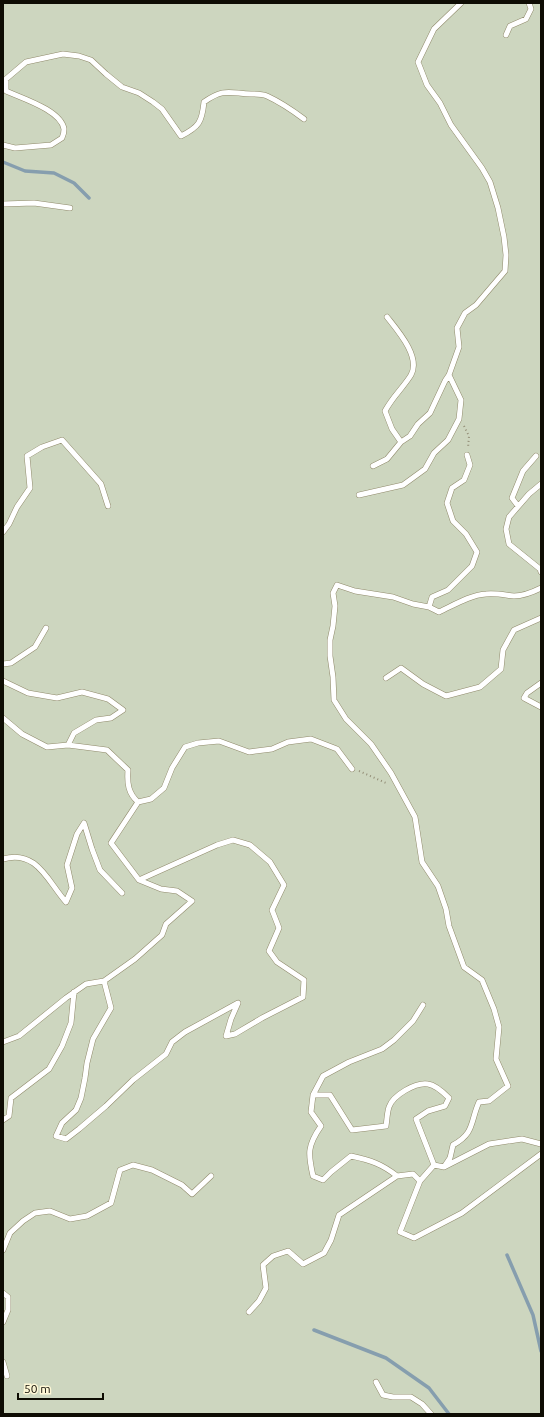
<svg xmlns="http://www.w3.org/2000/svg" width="544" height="1417" font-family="Ubuntu,sans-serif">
	<rect width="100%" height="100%" fill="#fff8d6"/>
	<!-- green -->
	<path fill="#cdd6bf" d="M3 3H541V1414H3Z"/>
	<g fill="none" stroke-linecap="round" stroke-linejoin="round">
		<!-- stream -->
		<path stroke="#869eae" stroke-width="3.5" d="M3 162 25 171 54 173 74 183 89 198
			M507 1255 533 1315 541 1351
			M314 1330 386 1358 429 1388 449 1414"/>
		<!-- lane casing -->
		<g stroke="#908a6b" stroke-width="6">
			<path id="lane" d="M506 35 510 26 526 19 531 9 529 3
				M3 145 15 148 51 145 62 138C63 136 64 132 64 129 61 110 21 98 6 91V79L26 62 63 54 79 56 91 60 106 74 122 87 139 93 153 102 162 109 181 136C199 127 202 122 204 102 224 88 229 93 251 94 256 94 262 94 267 96 280 102 292 110 304 119
				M3 204 34 203 70 208
				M387 317C398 331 421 357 411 375 403 388 393 396 385 411L392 429 401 442 410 436 418 424 430 413 445 381 449 375
				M373 466 387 459 401 442
				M541 484 529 494 509 517 506 529 509 544 540 569 541 572
				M359 495 403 485 425 469 434 453 448 440 459 419 461 400 449 375 459 347 457 328 465 313 476 305 505 271 506 255 504 237 498 208 490 182 482 168 451 125 440 103 427 85 418 62 434 29 461 3
				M518 506 512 498 523 471 536 456
				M3 532 9 524 17 507 30 488 27 456 42 447 62 440 101 484 108 506
				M429 607 432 597 448 590 472 566 477 552 466 534 453 521 447 503 452 488 464 480 470 465 467 455
				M3 664 11 663 35 647 46 628
				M386 678 401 668 423 684 446 696 480 687 501 669 503 650 514 630 541 618
				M3 681 28 693 57 698 82 692 108 699 123 710 111 718 96 720 74 733 68 745
				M541 683 527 693 524 698 541 707
				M3 718 22 734 47 747 68 745 107 750 128 770C127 783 128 793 138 802L151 799 164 788 172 768 185 747 198 743 219 741 249 752 272 749 288 742 311 739 337 749 352 769
				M3 859C37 849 48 882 66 902L72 888 67 865 77 834 84 823 92 849 100 870 122 893
				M104 981 111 1008 93 1039 87 1063 85 1078 81 1098 76 1110 62 1123 56 1136 66 1139 79 1129 106 1106 133 1080 166 1054 172 1042 185 1032 238 1003 231 1019 226 1036 235 1034 262 1018 303 997 304 980 277 962 269 951 279 928 272 910 284 885 270 862 250 845 233 840 217 845 139 880
				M423 1005 413 1021 394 1040 382 1049 349 1062 323 1076 313 1095 311 1112 321 1126C307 1146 308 1154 313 1176L323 1180 331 1172 351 1156C370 1160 382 1164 397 1176L413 1174 420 1181 400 1232 414 1238 462 1213 541 1154
				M3 1042 19 1036 66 998 86 984 104 981 135 959 162 935 166 924 192 901 177 891 161 889 139 880 111 843 138 802
				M313 1095H330L352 1130 386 1126C387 1120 387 1113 389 1107 393 1095 416 1082 428 1084 436 1085 444 1093 449 1098L445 1106 428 1111 416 1119 434 1165
				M3 1120 9 1116 11 1098 49 1069 62 1046 71 1023 74 992
				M444 1167 489 1144 522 1139 541 1144
				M420 1181 434 1165 444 1167 450 1158 453 1145C475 1133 470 1122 479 1102L489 1101 508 1086 496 1059 499 1027 494 1009 482 980 464 967 449 926 446 909 438 886 422 862 415 817 391 773 371 744 346 719 334 700 333 677 330 656V640L333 626 335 606 333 593 337 585 355 591 393 597 413 604 429 607 439 612C454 605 470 595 486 594 496 593 505 595 514 596 524 596 533 592 541 588
				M3 1250 10 1233 23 1221 35 1213 50 1211 70 1219 87 1216 111 1203 120 1170 133 1165 152 1170 182 1185 192 1194 211 1176
				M3 1293 8 1297V1310L3 1322
				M249 1312 259 1301 266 1288 263 1265 273 1256 288 1251 303 1264 324 1253 331 1240 339 1215 397 1176
				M3 1362 7 1376
				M376 1382 383 1395 393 1397H411L422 1404 431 1414"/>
		</g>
		<!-- path -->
		<path stroke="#928d76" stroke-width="2" stroke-dasharray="1 3" stroke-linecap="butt" d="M464 426 469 436 468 448
			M359 771 386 783"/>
		<!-- lane -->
		<use href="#lane" stroke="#fff" stroke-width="5"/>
	</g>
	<!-- border -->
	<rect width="544" height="1417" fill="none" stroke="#0e0c03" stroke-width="8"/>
	<!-- scale -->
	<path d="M18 1393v6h85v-6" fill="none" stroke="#0e0c03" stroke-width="2"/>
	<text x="24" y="1393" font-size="12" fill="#0e0c03" stroke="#fff8d6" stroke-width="3" paint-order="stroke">50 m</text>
</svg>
